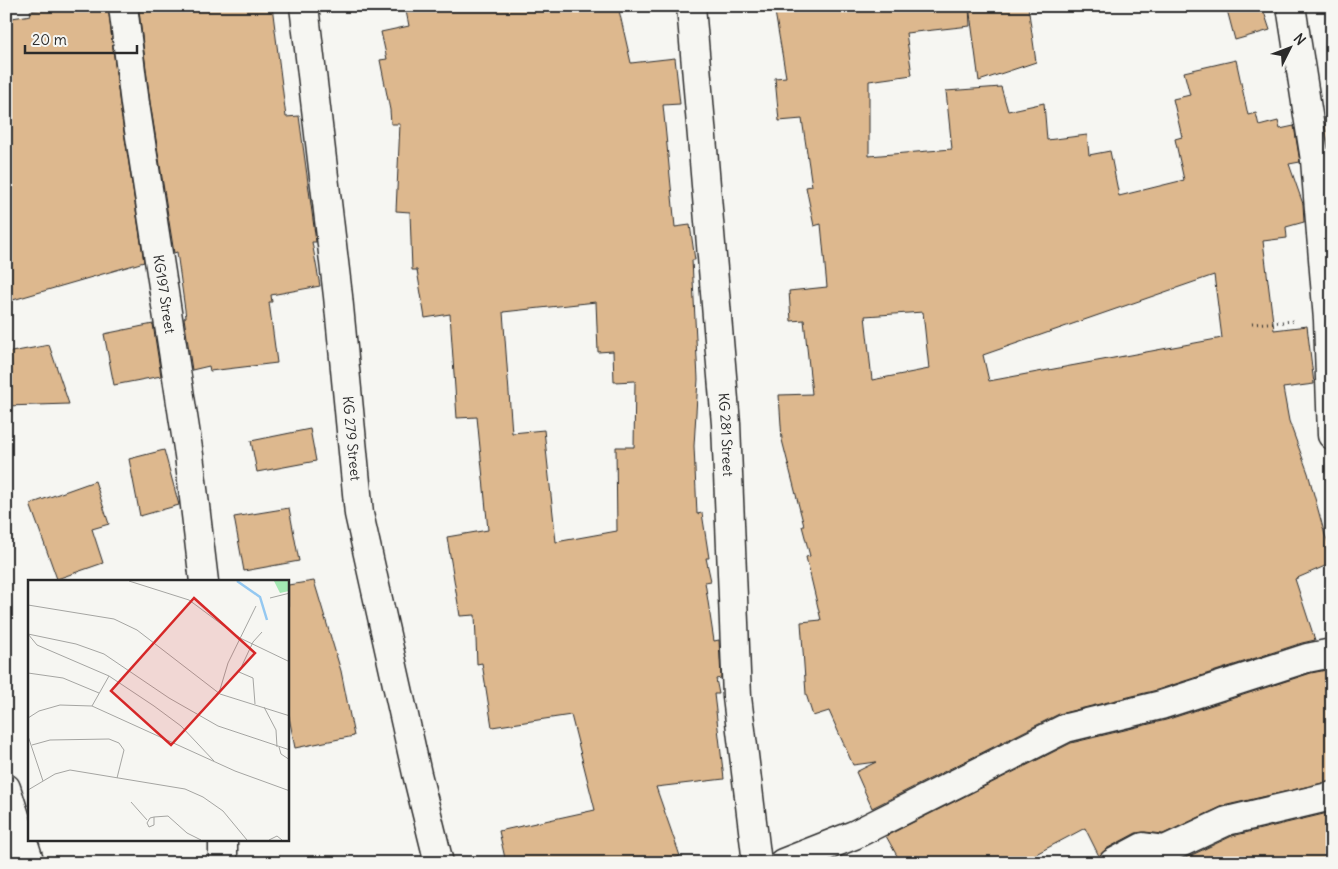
<svg xmlns="http://www.w3.org/2000/svg" width="1338" height="869" font-family="Delius,sans-serif">
	<rect width="100%" height="100%" fill="#f6f6f2"/>
	<filter id="ink" filterUnits="userSpaceOnUse"><feTurbulence type="fractalNoise" baseFrequency=".02" numOctaves="2"/><feDisplacementMap in="SourceGraphic" scale="10" xChannelSelector="R" yChannelSelector="G"/><feConvolveMatrix kernelMatrix="1 2 1 2 8 2 1 2 1" color-interpolation-filters="sRGB"/></filter>
	<g filter="url(#ink)">
		<!-- building -->
		<path fill="#ddb88e" stroke="#2b2b2b" fill-rule="evenodd" d="M66 6H108L120 106 144 262 6 302V19L31 15 30 11Z
			M179 6H272L286 117 299 116 316 242H312L320 286 271 295 272 302H269L277 363 210 371 209 366 192 370 184 318 186 317 177 252 174 253 150 102 139 11Z
			M405 6H618L631 63 675 58 680 104 663 105 675 227 690 225 695 260H692L698 379 694 446 697 514 702 513 709 558H706L711 581 705 582 714 641 719 640 721 678 716 679 719 694H714L724 779 656 787 680 856 660 863H506L499 831 595 810 571 715 492 727 482 663 477 664 475 615 460 616 447 537 488 530 477 417 457 418 450 314 425 318 417 270H412L410 212 396 211 400 124H391L390 110 380 60 387 59 381 32 409 26ZM596 302 598 352 613 351 614 382 635 381 634 447H616L617 531 556 542 544 430 512 433 503 312Z
			M774 6H969L970 26 906 33 912 75 869 81V156L952 149 946 91 1001 87 1008 111 1044 103 1047 140 1087 135 1089 155 1110 151 1119 196 1184 180 1175 139 1182 137 1173 99 1190 95 1184 72 1236 60 1248 115 1256 113 1259 126 1278 121 1280 129 1294 126 1300 162 1289 164 1303 204 1304 222 1286 227 1287 238 1263 241 1274 330 1307 326 1314 384 1283 388 1289 421 1308 473 1325 535 1332 550V563L1295 579 1315 640 1302 643 1157 690 1059 714 872 808 856 772 876 762 853 765 829 711 813 716 806 694 801 622 821 620 806 557 810 556 802 526H804L782 440 779 395 812 394 804 320 791 321 789 291 827 287 821 224 814 226 806 187 812 186 802 119 779 121 775 78 786 77ZM1214 275 1222 338 989 381 983 355ZM923 312 929 369 872 380 865 316Z
			M969 6H1028L1036 62 979 81Z
			M1226 6H1262L1270 30 1235 40Z
			M1332 118V155H1330L1324 119Z
			M153 324 161 376 114 385 104 334Z
			M49 345 69 404 6 406V353Z
			M310 429 316 461 257 472 251 441Z
			M164 450 179 505 140 516 129 459Z
			M95 481 109 524 92 529 103 563 57 579 30 504Z
			M289 508 299 561 244 571 234 517Z
			M314 581 341 671 354 736 295 748 288 712V585Z
			M1332 669V781L1223 806 1163 834 1145 832 1136 833 1106 849 1099 856 1085 828 1019 863H901L886 836 1071 743 1166 720 1311 673Z
			M1332 812V863H1175L1232 836Z"/>
		<g fill="none" stroke-linecap="round" stroke-linejoin="round">
			<!-- minor casing -->
			<g stroke="#2b2b2b" stroke-width="31">
				<g id="minor">
					<path id="s1" d="M123 6 135 104 189 455 204 582"/>
					<path id="s2" d="M304 6 338 296 359 514 417 774 439 863"/>
					<path id="s3" d="M691 6 726 424 737 697 757 863"/>
					<path d="M1291 6 1315 160 1328 320 1332 435"/>
					<path d="M6 788 30 863"/>
					<path d="M223 863V840"/>
					<path d="M783 863 854 835 1066 728 1161 705 1307 658 1332 653"/>
					<path d="M1113 863 1143 847 1165 850 1227 821 1332 796"/>
				</g>
			</g>
			<!-- path -->
			<path stroke="#2b2b2b" stroke-width="3" stroke-dasharray="1 4" stroke-linecap="butt" d="M1252 324 1296 321"/>
			<!-- minor -->
			<use href="#minor" stroke="#f6f6f2" stroke-width="28"/>
		</g>
	</g>
	<g text-anchor="middle" stroke-width="4" stroke-linejoin="round" paint-order="stroke">
		<!-- street labels -->
		<g font-size="14" fill="#2b2b2b" stroke="#f6f6f2">
			<text dy="5" stroke="none"><textPath href="#s1" startOffset="291">KG197 Street</textPath></text>
			<text dy="5" stroke="none"><textPath href="#s3" startOffset="430">KG 281 Street</textPath></text>
			<text dy="5" stroke="none"><textPath href="#s2" startOffset="435">KG 279 Street</textPath></text>
		</g>
	</g>
	<!-- overview -->
	<g transform="translate(28 580)">
		<rect width="261" height="261" fill="#f6f6f2"/>
		<path d="M246 1H260L261 11 252 13Z" fill="#a4e8b3"/>
		<path fill="none" stroke="#94c8f1" stroke-width="2.5" d="M209 1 232 17 239 40"/>
		<path fill="none" stroke="#a5a5a2" stroke-width="1" d="M101 1 161 20 212 58 262 82M242 18 262 13M0 25 86 39 109 50 192 114 262 136M0 54 48 64 76 74 141 118 190 146 262 170M0 54 9 65 81 96 126 126 153 146 186 181M0 93 35 98 71 113M191 113 200 83 228 26M227 124 225 98 211 92 225 62 234 52M64 126 81 96M236 127 248 150 249 167M0 138 11 131 32 125 64 126 207 191 262 211M0 156 15 201M4 165 22 160 81 159 91 163 96 170 89 198M251 167 253 174 262 180M0 210 27 194 42 190 157 209 175 217 195 231 219 260M103 222 119 240M126 237V245L121 247 119 243 122 238 126 237 140 236 159 253 173 260M241 260 249 256 254 260"/>
		<path fill="#d62828" fill-opacity="0.15" stroke="#d62828" stroke-width="2.5" d="M166 18 227 73 143 165 83 111Z"/>
		<rect width="261" height="261" fill="none" stroke="#2b2b2b" stroke-width="2.5"/>
	</g>
	<!-- margin -->
	<rect width="1338" height="869" fill="none" stroke="#f6f6f2" stroke-width="25"/>
	<rect x="12" y="12" width="1313" height="844" fill="none" stroke="#2b2b2b" stroke-width="2" filter="url(#ink)"/>
	<!-- north arrow -->
	<g transform="translate(1290 48) rotate(48)" stroke="#f6f6f2" stroke-width="4" paint-order="stroke">
	<path d="M0-4L9 19L0 12L-9 19Z" fill="#2b2b2b"/>
	<text y="-8" font-size="14" font-weight="bold" text-anchor="middle" fill="#2b2b2b">N</text>
	</g>
	<!-- scale -->
	<path d="M25 45v8h112v-8" fill="none" stroke="#2b2b2b" stroke-width="2.5"/>
	<text x="32" y="45" font-size="15" fill="#2b2b2b" stroke="#f6f6f2" stroke-width="4" paint-order="stroke">20 m</text>
</svg>
